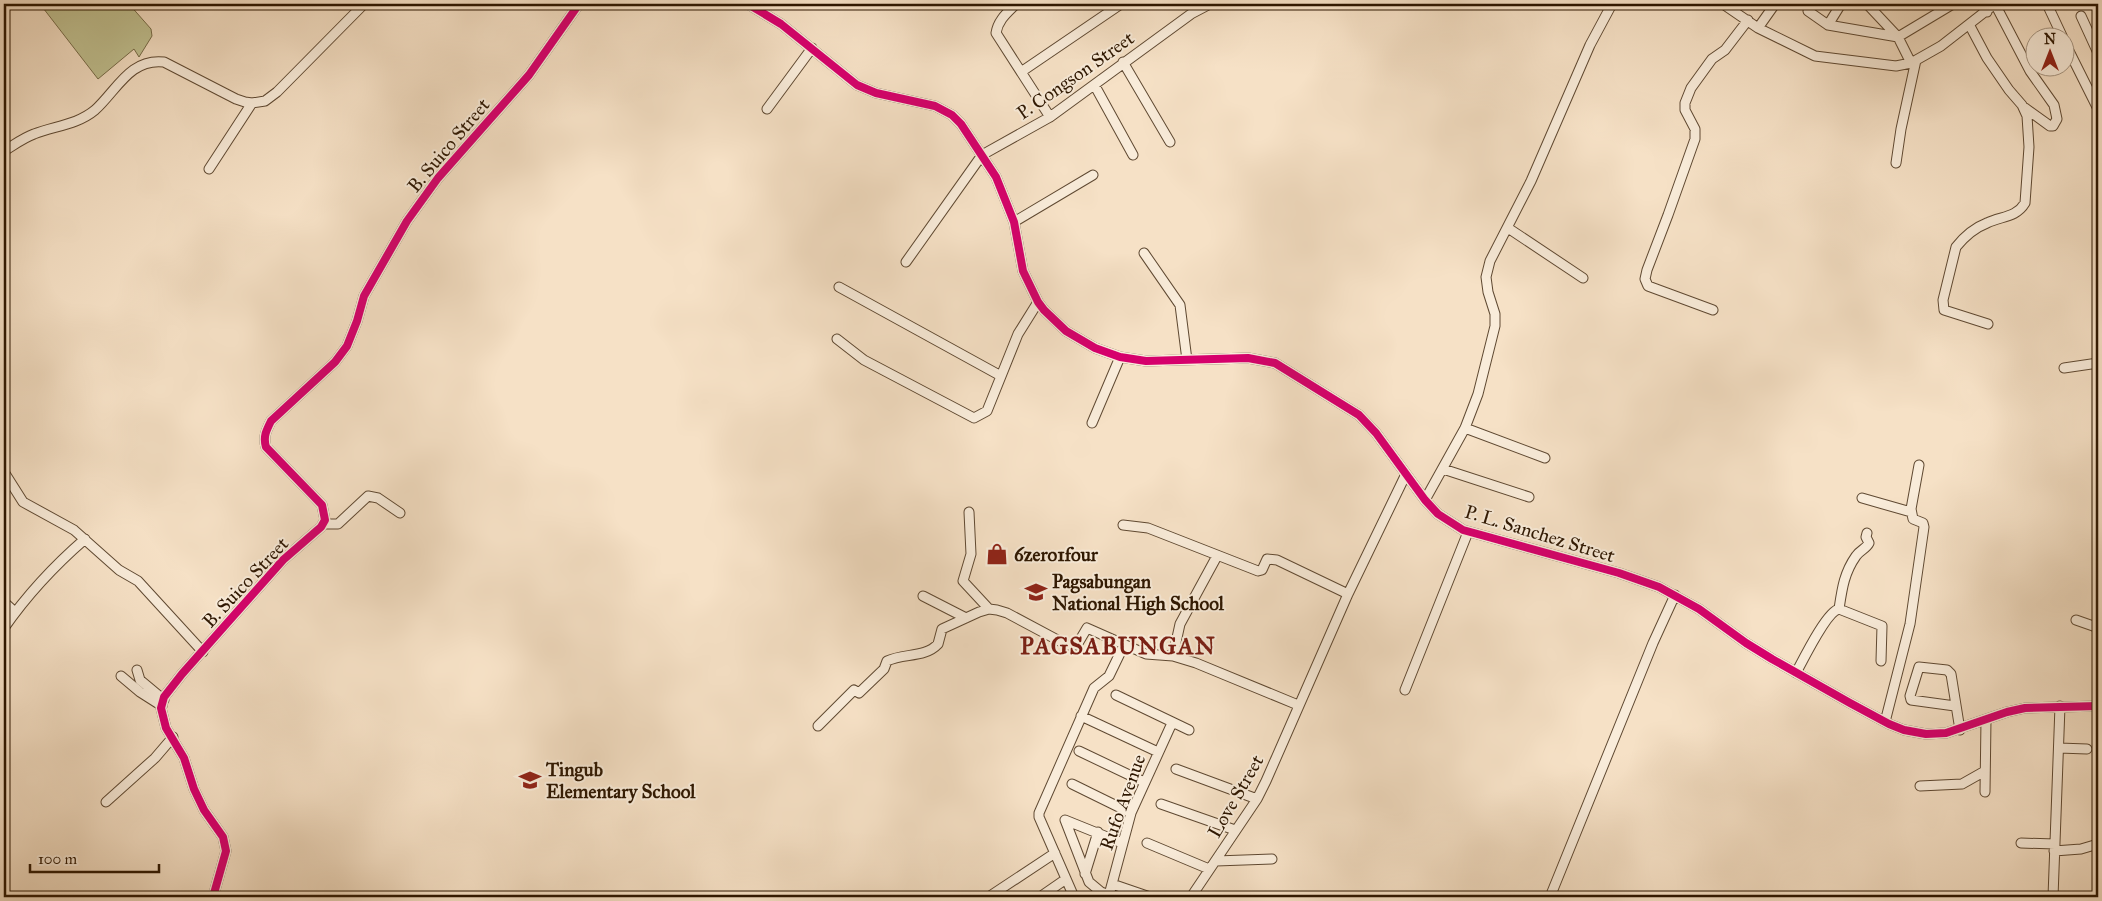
<svg xmlns="http://www.w3.org/2000/svg" width="2102" height="901" font-family="'IM FELL Great Primer',serif">
	<rect width="100%" height="100%" fill="#f6e1c6"/>
	<filter id="stains"><feTurbulence type="fractalNoise" baseFrequency=".004" numOctaves="4"/><feColorMatrix values="0 0 0 0 .2 0 0 0 0 .09 0 0 0 0 .02 0 0 0 .5 -.17"/></filter>
	<radialGradient id="worn" r=".72"><stop offset=".6" stop-color="#630" stop-opacity="0"/><stop offset="1" stop-color="#630" stop-opacity=".3"/></radialGradient>
	<!-- green -->
	<path fill="#c1c292" stroke="#776c49" d="M40 4H129L151 29 152 36 139 57 134 49 98 79Z"/>
	<g fill="none" stroke-linecap="round" stroke-linejoin="round">
		<!-- minor casing -->
		<g stroke="#5f4932" stroke-width="11">
			<path id="minor" d="M748 4 781 24 857 85 876 93 935 106 952 115 961 124 996 177 1014 222 1023 271 1038 302 1044 310 1066 331 1095 348 1120 357 1146 361 1248 358 1275 363 1359 415 1376 433 1425 500 1438 514 1463 530 1619 573 1659 587 1699 609 1746 643 1772 659 1850 703 1889 724 1904 730 1926 734 1946 733 2007 712 2025 708 2098 706
				M1016 4C1007 13 998 20 996 33L1050 117
				M1723 4 1758 28 1815 56 1896 66 1911 63 1941 46 1995 4 2030 71 2054 105 2057 119 2053 126H2050L2025 108
				M1867 4 1898 37 1953 4
				M1980 4 1987 12
				M2047 4 2063 38
				M1808 11 1828 25 1898 37 1911 63
				M2081 16 2098 53
				M1828 25 1841 4
				M1970 26 1987 58 2009 90 2022 105 2027 116 2029 147 2025 203C2016 218 2001 216 1987 223 1974 228 1964 237 1956 247L1943 300 1944 310 1988 324
				M1758 28 1775 4
				M2064 41 2098 109
				M1123 62 1170 142
				M1021 72 1121 4
				M1095 86 1133 155
				M767 109 812 48
				M4 151C14 145 23 138 34 134 54 126 77 125 95 110 117 90 130 58 164 62L236 99 245 102 252 103 265 101 277 92 364 4
				M1896 163 1901 129 1916 60
				M209 169 252 103
				M1014 222 1093 175
				M1508 228 1583 278
				M1144 253 1180 305 1187 360
				M906 262 982 155 1050 117 1191 14 1210 4
				M839 287 1001 376
				M1713 310 1648 286 1645 279 1647 270 1668 215 1695 139V129L1685 110V103L1691 88 1712 59 1725 50 1748 20
				M837 339 864 360 974 418 987 411 1018 334 1038 302
				M2064 368 2098 363
				M1092 423 1120 357
				M1465 428 1545 458
				M1443 469 1529 497
				M4 472 23 502 74 530 119 570 138 581 203 652
				M1862 498 1911 512
				M1425 500 1465 428 1478 394 1495 326V314L1488 292 1486 277 1490 261 1531 181 1590 45 1612 4
				M969 512 971 554 963 581 989 609
				M323 524H338L368 496 378 498 400 513
				M1123 525 1148 528 1258 571 1262 570 1267 559 1277 560 1348 594
				M923 596 966 618
				M4 602 15 612
				M1839 609C1842 589 1844 573 1856 556 1860 550 1866 549 1869 543L1866 537 1867 533
				M2076 620 2096 627 2098 633
				M4 628C27 595 55 565 85 539
				M1173 656 1180 624 1217 556
				M137 670 140 680 164 700
				M1796 673C1803 660 1827 611 1839 609L1882 626 1881 661
				M121 676 140 692 162 706
				M1405 690 1468 532
				M1116 695 1189 730
				M1955 706 1911 700 1910 696 1919 667 1947 670 1951 674 1960 730
				M1081 716 1158 752
				M1885 722 1910 624 1924 527 1923 523 1913 519 1911 509 1919 465
				M818 726 854 690 859 693 884 669 887 661C904 653 925 658 938 644L942 629 979 612 989 609 997 610 1007 613 1067 645H1077L1087 628 1146 654 1173 656 1196 663 1298 705
				M2059 748 2087 749
				M1079 751 1144 782
				M1176 769 1257 799
				M1072 784 1131 813
				M1920 786 1962 784 1985 771
				M1985 792 1986 720
				M106 802 155 758 173 737
				M1161 804 1235 830
				M1122 843 1065 820 1089 882 1101 892 1109 895 1131 813 1172 723
				M1147 843 1209 869
				M2021 843 2055 844
				M2054 851 2081 849 2098 844
				M1216 861 1272 859
				M1085 874 1098 832
				M1112 884 1150 897
				M990 896 1055 853
				M213 897 226 851 223 837 204 810 194 789 184 758 166 728 161 708 164 697 182 674 283 560 321 527 325 520 322 505 266 447C263 437 266 431 271 421L335 362 347 346 357 321 364 296 407 221 438 178 529 75 579 4
				M1040 897 1066 879
				M1074 897 1039 817V813L1094 688 1109 676 1124 645
				M1191 897 1257 799 1266 781 1348 594 1406 474
				M1550 897 1653 643 1675 595
				M2053 897 2060 706"/>
		</g>
		<!-- minor -->
		<use href="#minor" stroke="#f9ecda" stroke-width="9"/>
		<!-- cycleway casing -->
		<g stroke="#f9ecda" stroke-width="11">
			<path id="cycleway" d="M748 4 781 24 857 85 876 93 935 106 952 115 961 124 996 177 1014 222 1023 271 1038 302 1044 310 1066 331 1095 348 1120 357 1146 361 1248 358 1275 363 1359 415 1376 433 1425 500 1438 514 1463 530 1619 573 1659 587 1699 609 1746 643 1772 659 1850 703 1889 724 1904 730 1926 734 1946 733 2007 712 2025 708 2098 706
				M213 897 226 851 223 837 204 810 194 789 184 758 166 728 161 708 164 697 182 674 283 560 321 527 325 520 322 505 266 447C263 437 266 431 271 421L335 362 347 346 357 321 364 296 407 221 438 178 529 75 579 4"/>
		</g>
		<!-- cycleway -->
		<use href="#cycleway" stroke="#d6006c" stroke-width="8"/>
	</g>
	<!-- icons -->
	<defs>
		<g id="shop-bare" transform="scale(1.725)"><path d="M-5-2.5h2.3a2.7 3.5 0 0 1 5.4 0H5L5.5 6h-11ZM-1.5-2.5h3a1.5 2.3 0 0 0-3 0Z" fill="#8f2418" stroke="#f9ecda" stroke-width="2.5" paint-order="stroke"/></g>
		<g id="school-bare" transform="scale(1.725)"><path d="M0-5L7-2L0 1L-7-2ZM-4 1L0 2.5L4 1V4Q0 6-4 4Z" fill="#8f2418" stroke="#f9ecda" stroke-width="2.5" paint-order="stroke"/></g>
	</defs>
	<g fill-rule="evenodd">
		<use href="#shop-bare" x="997" y="554"/>
		<use href="#school-bare" x="1036" y="592"/>
		<use href="#school-bare" x="530" y="780"/>
	</g>
	<g text-anchor="middle" stroke-width="4" stroke-linejoin="round" paint-order="stroke">
		<!-- street labels -->
		<g font-size="19" fill="#2d1600" stroke="#f9ecda">
			<text transform="translate(1075 75) rotate(-35)" y="7">P. Congson Street</text>
			<text transform="translate(448 145) rotate(-50)" y="7">B. Suico Street</text>
			<text transform="translate(1540 533) rotate(17)" y="7">P. L. Sanchez Street</text>
			<text transform="translate(245 582) rotate(-47)" y="7">B. Suico Street</text>
			<text transform="translate(1235 796) rotate(-60)" y="7">Love Street</text>
			<text transform="translate(1122 802) rotate(-70)" y="7">Rufo Avenue</text>
		</g>
		<!-- poi labels -->
		<g font-size="19" font-weight="bold" fill="#2d1600" stroke="#f9ecda" text-anchor="start">
			<text x="1014" y="561">6zero1four</text>
			<text x="1052" y="588">Pagsabungan<tspan x="1052" dy="22">National High School</tspan></text>
			<text x="546" y="776">Tingub<tspan x="546" dy="22">Elementary School</tspan></text>
		</g>
		<!-- district labels -->
		<g font-size="24" font-weight="bold" letter-spacing="1" fill="#7a1f14" stroke="#f9ecda">
			<text x="1118" y="654">PAGSABUNGAN</text>
		</g>
	</g>
	<!-- margin -->
	<rect width="2102" height="901" fill="none" stroke="#f6e1c6" stroke-width="20"/>
	<rect x="5" y="5" width="2092" height="891" fill="none" stroke="#2d1600" stroke-width="2.5"/>
	<rect x="10" y="10" width="2082" height="881" fill="none" stroke="#2d1600"/>
	<!-- north arrow -->
	<g transform="translate(2050 52)"><circle r="24" fill="#f9ecda" stroke="#a79683"/>
	<path d="M0-4L9 19L0 12L-9 19Z" fill="#8f2418"/>
	<text y="-8" font-size="14" font-weight="bold" text-anchor="middle" fill="#2d1600">N</text>
	</g>
	<!-- scale -->
	<path d="M30 864v8h129v-8" fill="none" stroke="#2d1600" stroke-width="2.5"/>
	<text x="38" y="864" font-size="15" fill="#2d1600" stroke="#f9ecda" stroke-width="4" paint-order="stroke">100 m</text>
	<rect width="100%" height="100%" filter="url(#stains)"/>
	<rect width="100%" height="100%" fill="url(#worn)"/>
</svg>
